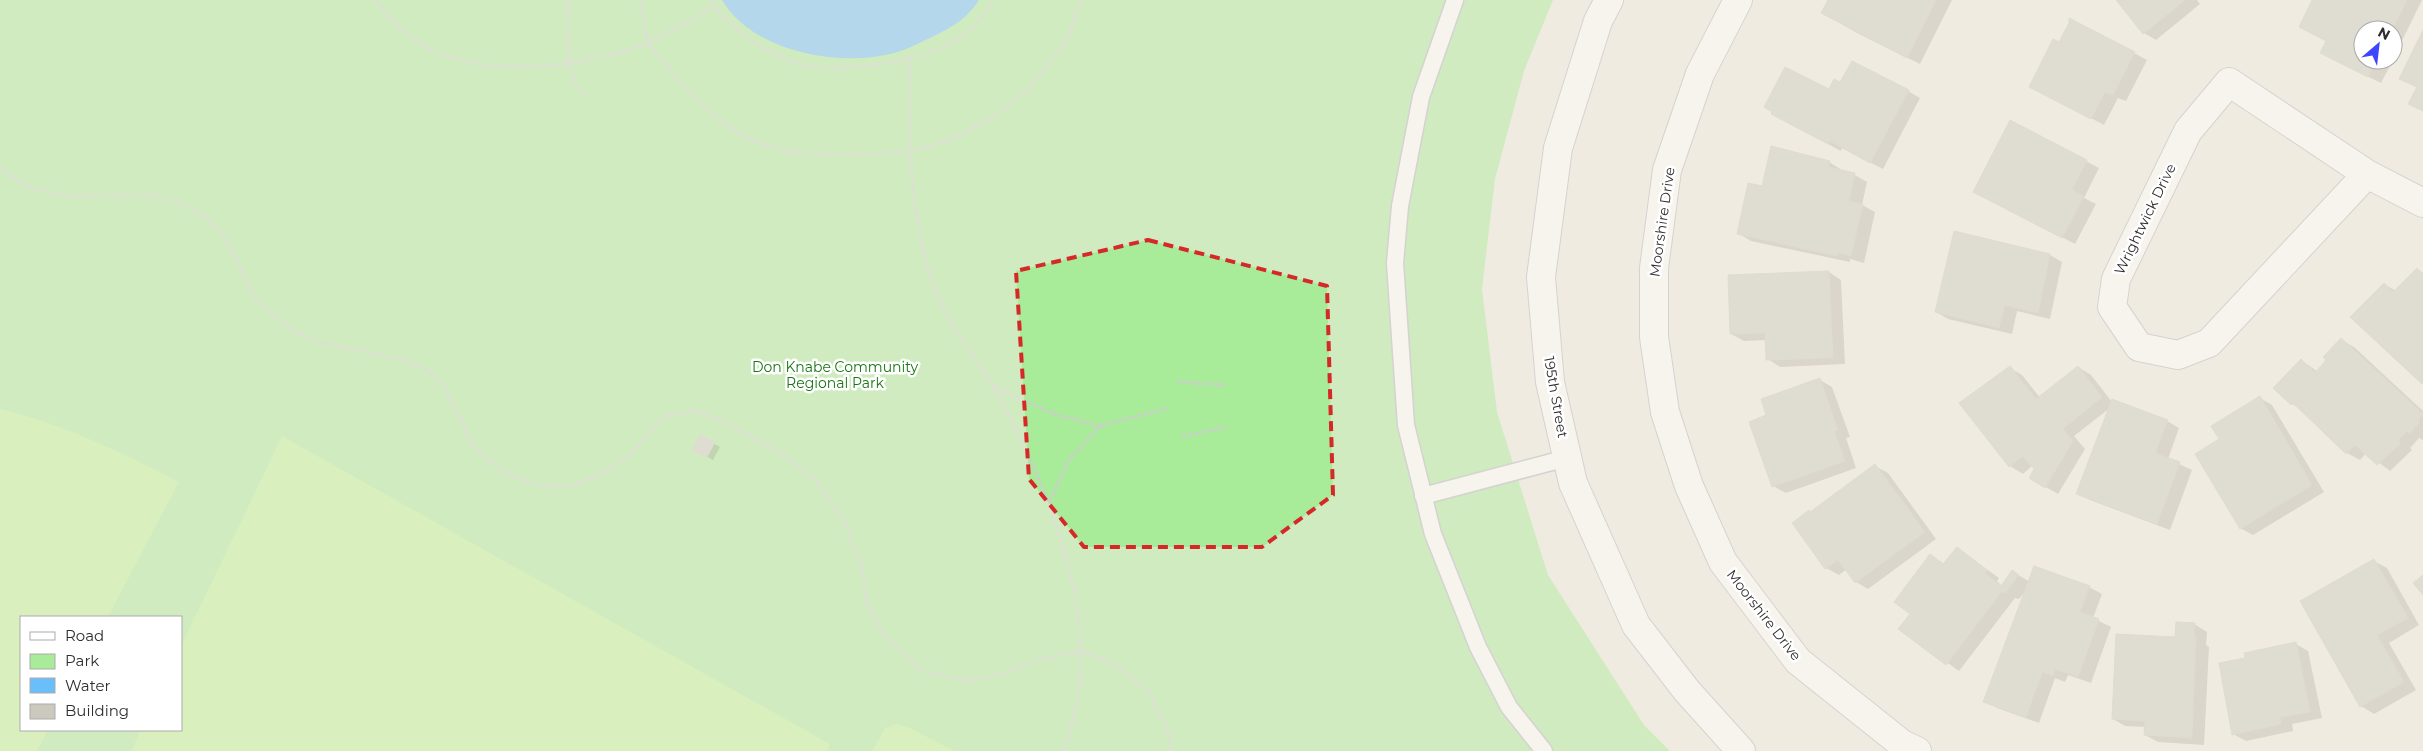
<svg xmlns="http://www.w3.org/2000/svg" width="2423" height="751" font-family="Montserrat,sans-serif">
	<rect width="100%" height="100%" fill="#f0ebe0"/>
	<!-- green -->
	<path fill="#a8eb98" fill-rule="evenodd" d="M0 0H1553L1524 71 1495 179 1482 289 1497 412 1548 575 1644 725 1670 751H0ZM21 617H181V730H21Z"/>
	<!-- pitch -->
	<path fill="#bcf393" d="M0 409C63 424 122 452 179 482L108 617H21V730H48L37 751H0Z
		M282 436 830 744 827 751H131L141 730H181V646Z
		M896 724 908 727 955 751H872L885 728Z"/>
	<!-- water -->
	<path fill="#6abffa" d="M722 0H979C968 18 951 28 932 37 919 43 904 51 890 54 836 67 752 51 722 0Z"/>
	<!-- shadow -->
	<path fill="#0003" d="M1829 0H1952L1920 64 1857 33 1823 13Z
		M2118 0H2197L2200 4 2156 40 2144 33Z
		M2313 0H2422L2393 59V30H2363V60H2393L2381 83 2334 60Z
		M2060 44 2134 53 2147 60 2126 101 2118 98 2104 125 2043 93Z
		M1840 84 1908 91 1920 98 1883 169 1842 148 1841 151 1785 121Z
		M2011 122 2099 168 2084 198 2096 204 2075 244 1987 198Z
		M1829 162 1842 170 1841 172 1855 175 1867 182 1862 205 1875 212 1864 263 1850 259V262L1751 241 1738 233 1763 187Z
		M1955 232 2050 255 2062 262 2050 319 2017 311 2012 334 1948 319 1936 312Z
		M2417 269 2423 273V383L2352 317 2384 284 2396 291Z
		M1829 272 1841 280 1845 364 1780 367 1768 359 1767 340 1744 341 1731 334Z
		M2341 340 2354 347 2423 411V440L2419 438 2410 448 2412 450 2390 471 2366 453 2360 460 2347 453 2303 410 2292 404 2301 360 2318 372Z
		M2078 367 2091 375 2112 402 2167 421 2179 428 2168 459 2192 470 2170 530 2090 500 2078 493 2110 408 2074 436 2085 449 2058 494 2030 478 2035 469 2032 466 2023 474 2010 466 1960 403 2010 368 2022 375 2040 398Z
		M1820 380 1832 387 1850 437 1846 438 1856 468 1786 493 1773 486 1768 416Z
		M2260 398 2272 405 2324 492 2253 535 2240 528 2221 439Z
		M701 436 720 447 713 460 693 449Z
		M1875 466 1888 473 1936 539 1868 589 1856 582 1847 569 1839 575 1826 568 1811 513Z
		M1957 548 1999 578 1997 581 2002 586 2013 572 2030 582 2089 587 2102 594 2093 618 2111 627 2091 683 2068 675 2065 682 2055 678 2039 723 1997 708 1985 701 2027 589 2019 599 2015 598 1959 671 1900 629 1912 614 1931 556 1945 564Z
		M2374 561 2387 568 2419 625 2389 643 2416 690 2374 714 2361 706 2301 602Z
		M2194 624 2207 632 2206 645 2209 647 2204 745 2158 742 2145 735 2146 727 2125 726 2113 719 2176 639Z
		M2296 644 2308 651 2322 718 2292 724 2293 731 2246 741 2233 734 2247 659Z"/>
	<!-- building -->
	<path fill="#cbc9be" stroke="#ccc8b8" d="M1828 0H1936L1907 58 1821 13Z
		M2116 0H2185L2143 34Z
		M2312 0H2407L2392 30H2363V60H2377L2368 77 2320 53 2326 41 2299 27Z
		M2069 18 2135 52 2113 95 2105 92 2091 119 2029 87 2053 39 2059 42 2069 23Z
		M2423 30V111L2408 104 2417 87 2399 79Z
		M1852 61 1909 90 1870 163 1830 141 1828 144 1771 114 1772 112 1764 107 1785 67 1829 89 1834 79 1840 82Z
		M2010 120 2087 160 2072 190 2084 196 2062 238 1973 192Z
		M1771 146 1830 161 1828 167 1855 173 1849 201 1863 204 1851 256 1838 253 1837 256 1737 234 1748 183 1762 186Z
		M1954 231 2050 254 2038 313 2005 305 1999 328 1935 312Z
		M2417 268 2423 274 2422 384 2350 317 2384 283 2393 292Z
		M1829 271 1833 358 1766 360 1765 333 1730 334 1728 275Z
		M2341 338 2423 414 2418 421 2420 422 2409 434 2407 431 2398 440 2401 443 2377 465 2355 445 2346 454 2293 403 2291 405 2273 388 2301 359 2315 373 2326 360 2323 357Z
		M2010 366 2036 399 2078 366 2102 397 2063 429 2073 441 2045 488 2029 478 2034 469 2023 456 2009 467 1959 403Z
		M1820 378 1838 430 1834 431 1845 461 1772 487 1749 422 1766 415 1761 399Z
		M2260 396 2312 485 2240 529 2195 454 2219 439 2211 426Z
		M2112 399 2168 420 2155 453 2180 462 2157 524 2076 494Z
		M700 435 715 442 707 457 692 450Z
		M1875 464 1925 532 1855 583 1838 560 1825 569 1792 523 1809 510 1810 512Z
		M1957 547 1987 570 1985 573 2001 586 2012 570 2019 575 2005 593 2002 591 1946 665 1898 629 1910 614 1894 602 1930 554 1943 564Z
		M2374 559 2408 618 2377 635 2404 682 2360 707 2300 601Z
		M2034 566 2090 586 2080 612 2099 619 2078 677 2055 669 2053 676 2042 672 2026 717 1983 702Z
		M2423 575V595L2413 583Z
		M2176 622 2195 623 2194 638H2196L2192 738 2144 735 2145 721 2112 719 2116 634 2175 637Z
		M2296 642 2310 712 2280 717 2281 724 2232 735 2219 663 2245 658 2244 653Z"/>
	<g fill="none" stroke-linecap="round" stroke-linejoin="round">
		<!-- service casing -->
		<g stroke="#b3b4c2" stroke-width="19">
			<path id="service" d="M1455 0 1421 97 1400 206 1395 263 1406 425 1433 534 1478 647 1509 707 1544 751
				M1423 496 1567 458"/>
		</g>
		<!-- minor casing -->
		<g stroke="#b3b4c2" stroke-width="30">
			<path id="minor" d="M1738 0 1700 74 1667 170 1654 268V337L1665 412 1689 486 1723 562 1798 661 1902 744 1917 751
				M2229 82 2367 174 2209 343 2178 355 2139 347 2112 307 2116 279 2188 131Z
				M2367 174 2423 203"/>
		</g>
		<!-- tertiary casing -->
		<g stroke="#b3b4c2" stroke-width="30">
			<path id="tertiary" d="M1609 0 1598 21 1558 148 1541 277 1550 382 1573 483 1636 625 1687 691 1741 751"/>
		</g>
		<!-- path -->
		<path stroke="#cdcdcd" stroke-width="3" stroke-dasharray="4 2.5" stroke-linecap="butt" d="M377 0C381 9 389 16 396 24 451 83 563 71 633 48 662 38 689 21 715 7
			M567 0 569 64 575 84 586 96
			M640 0 648 42 680 83 722 122 751 140 788 152 844 155 909 152 953 139 995 115 1028 90 1054 57 1069 36 1081 0
			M711 0C727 29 765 52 795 63 836 76 935 61 967 33 978 23 986 12 993 0
			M909 58C909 139 908 225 940 301 954 333 977 358 994 388 1051 492 1111 633 1063 751
			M0 169 28 186 62 196 153 195 182 204 208 219 225 237 256 300 292 330 323 343 404 360 425 369 443 384 474 447 500 470 538 486 574 485 603 473 629 456 663 417 694 410 730 425 780 453 816 481 845 523 861 564 868 606 886 638 922 671 967 680 1002 674 1038 660 1081 651 1109 662 1149 691 1168 731 1172 751
			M1177 382 1225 385
			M993 386 1054 414 1100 426
			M1182 436 1227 427
			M1050 501 1068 461 1100 426 1168 408"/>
		<!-- service -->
		<use href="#service" stroke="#fff" stroke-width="16"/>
		<!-- minor -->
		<use href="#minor" stroke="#fff" stroke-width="28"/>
		<!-- tertiary -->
		<use href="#tertiary" stroke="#fff" stroke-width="28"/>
	</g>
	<!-- marked area -->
	<path d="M0 0H2423V751H0ZM1148 240 1327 286 1333 495 1262 547H1084L1029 479 1016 271Z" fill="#f0ebe0" fill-opacity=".55" fill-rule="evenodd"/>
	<path fill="none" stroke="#d62828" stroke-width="4" stroke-dasharray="10 6" stroke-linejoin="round" d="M1148 240 1327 286 1333 495 1262 547H1084L1029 479 1016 271Z"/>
	<g text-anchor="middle" stroke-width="5" stroke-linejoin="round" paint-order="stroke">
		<!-- street labels -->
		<g font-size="14" fill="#2e2e2e" stroke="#fff">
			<text transform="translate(2145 219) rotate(-64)" y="5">Wrightwick Drive</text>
			<text transform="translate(1662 222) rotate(-82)" y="5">Moorshire Drive</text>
			<text transform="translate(1556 397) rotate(80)" y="5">195th Street</text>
			<text transform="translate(1764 615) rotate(52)" y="5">Moorshire Drive</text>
		</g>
		<!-- park labels -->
		<g font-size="14" fill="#1a7514" stroke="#fff">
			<text x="835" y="372">Don Knabe Community<tspan x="835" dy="16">Regional Park</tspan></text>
		</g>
	</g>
	<!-- legend -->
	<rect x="20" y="616" width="162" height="115" fill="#ffffff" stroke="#ababab"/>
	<rect x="30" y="632" width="25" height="8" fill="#ffffff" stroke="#ababab"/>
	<text x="65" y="641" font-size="15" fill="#2e2e2e">Road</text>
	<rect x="30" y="654" width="25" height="15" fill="#a8eb98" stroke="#ababab"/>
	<text x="65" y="666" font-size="15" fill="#2e2e2e">Park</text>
	<rect x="30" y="678" width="25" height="15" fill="#6abffa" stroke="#ababab"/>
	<text x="65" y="691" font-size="15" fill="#2e2e2e">Water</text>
	<rect x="30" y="704" width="25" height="15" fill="#cbc9be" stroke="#ababab"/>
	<text x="65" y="716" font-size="15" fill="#2e2e2e">Building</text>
	<!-- north arrow -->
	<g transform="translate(2378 45) rotate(28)"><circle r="24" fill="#ffffff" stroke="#ababab"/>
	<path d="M0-4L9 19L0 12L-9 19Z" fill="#3e45ff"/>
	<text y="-8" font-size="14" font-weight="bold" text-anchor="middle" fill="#2e2e2e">N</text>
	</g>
</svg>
